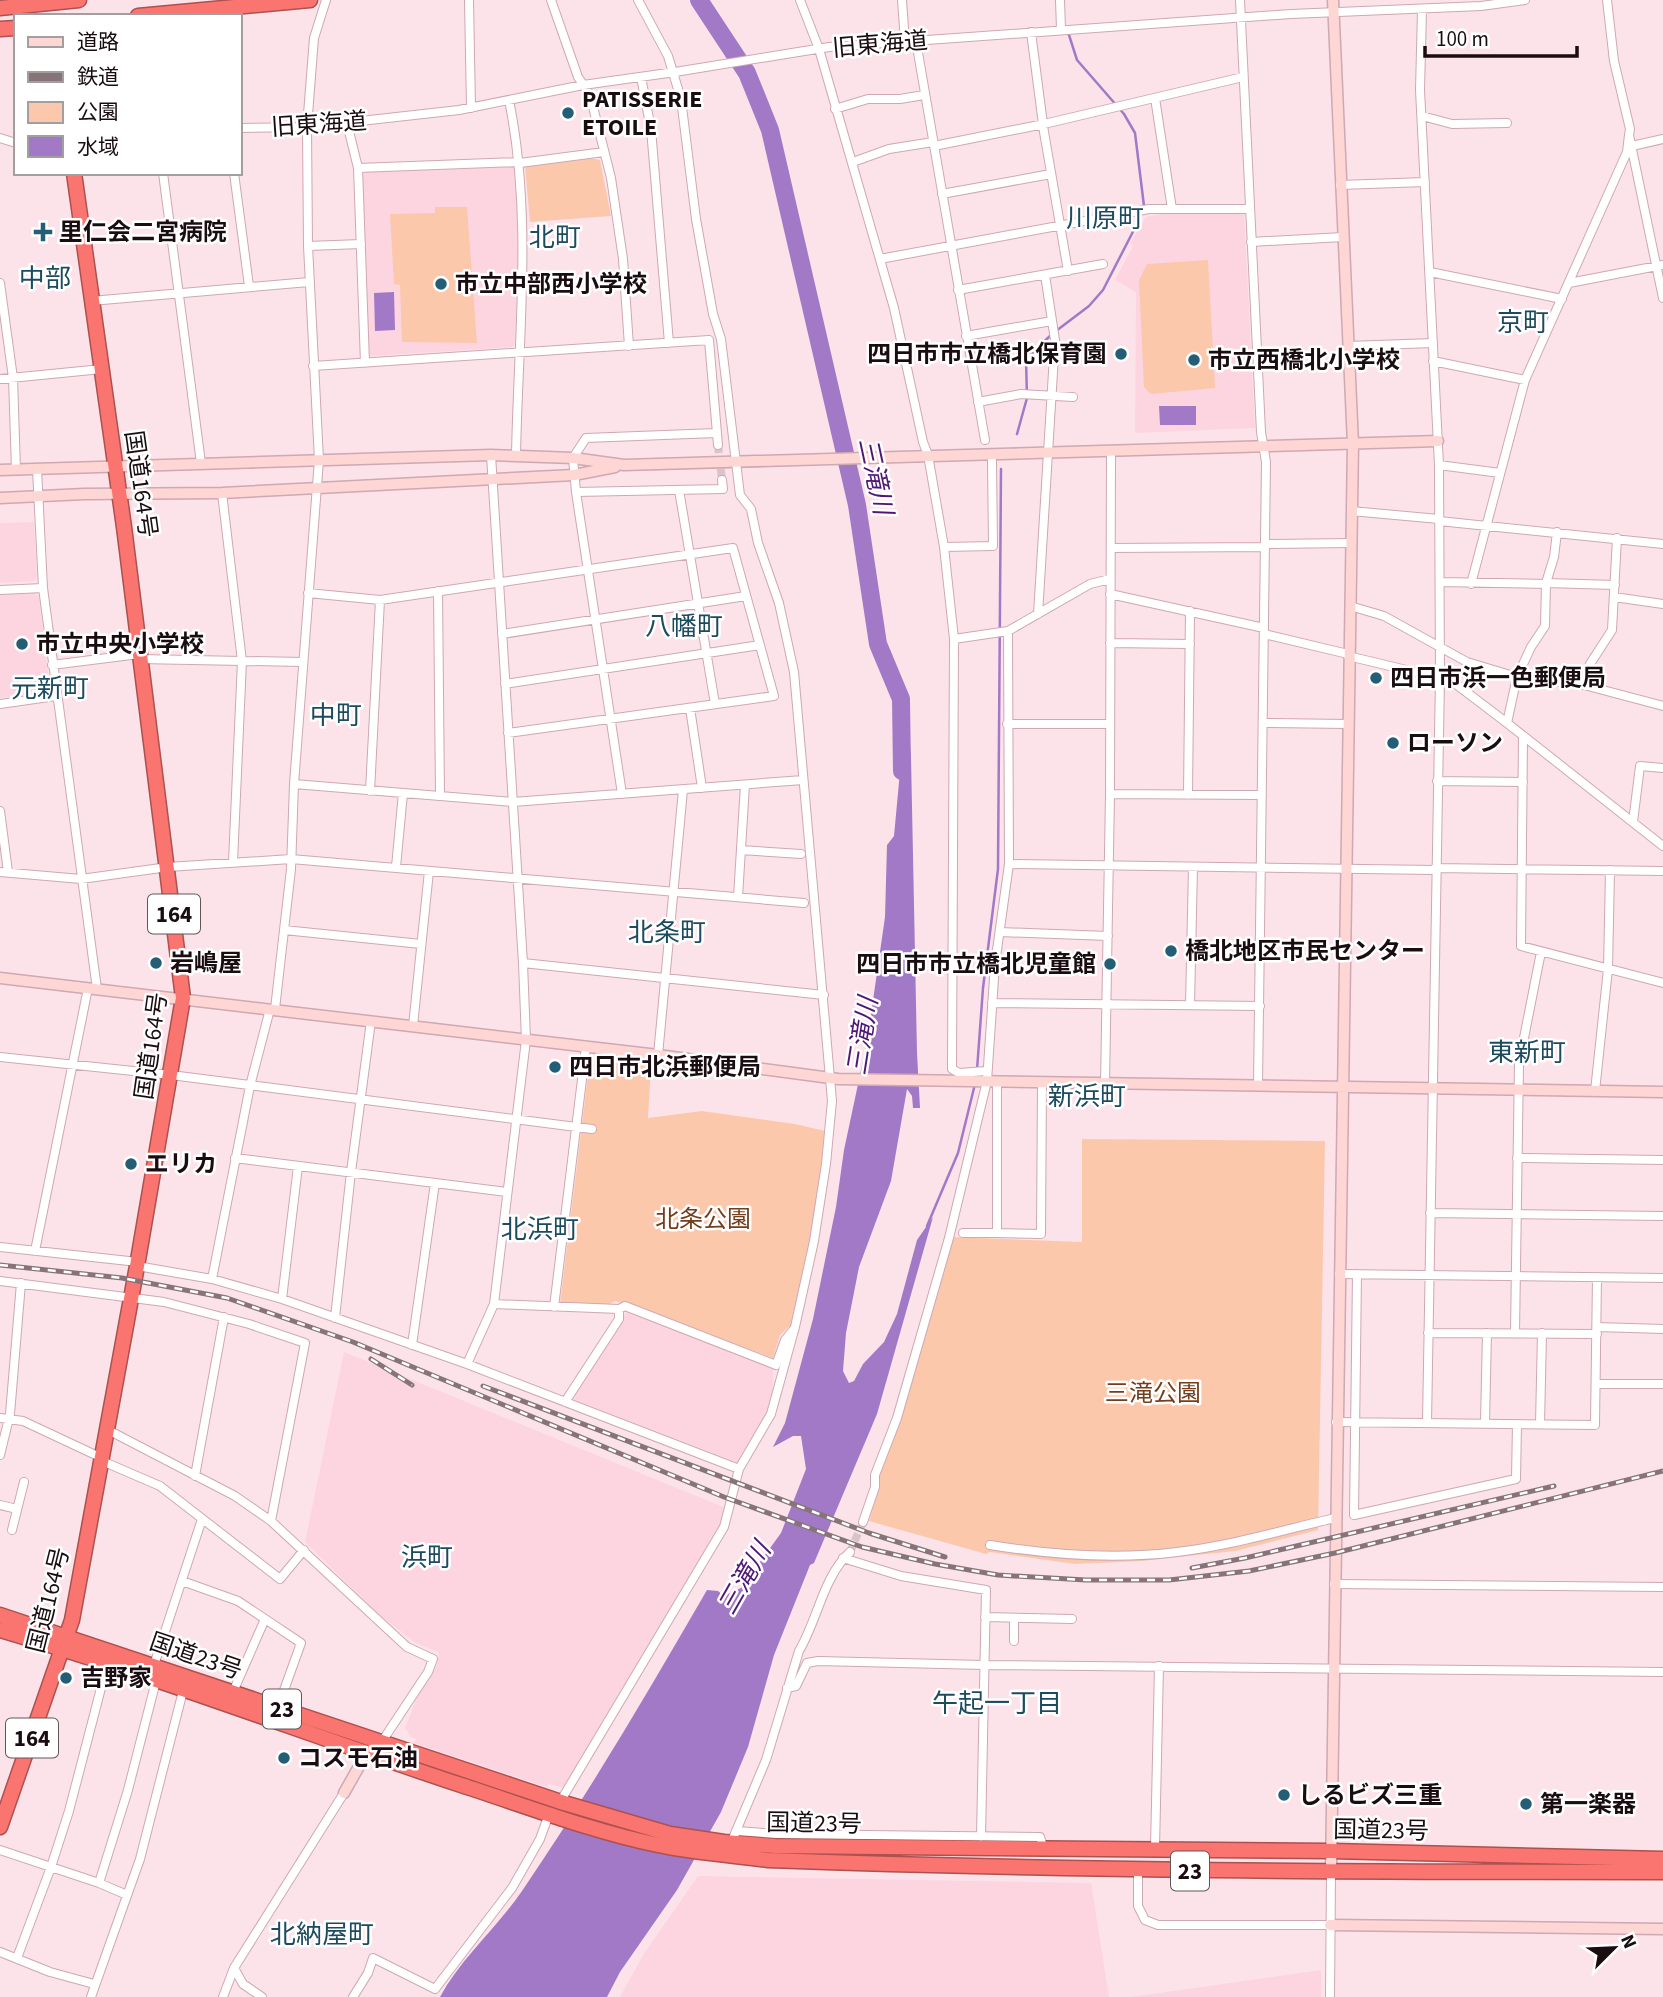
<svg xmlns="http://www.w3.org/2000/svg" width="1663" height="1997" font-family="'Source Sans 3','Noto Sans JP',sans-serif">
	<rect width="100%" height="100%" fill="#fce3ea"/>
	<!-- built -->
	<path fill="#fcd5e0" d="M512 165 515 168 520 224 515 343 512 347 371 356 368 353 361 175 365 172Z
		M1161 214H1244L1255 428 1135 433 1136 292 1115 280 1133 246 1130 243 1146 217Z
		M34 522 37 578 34 581 0 583V523Z
		M35 593 39 597 50 691 0 698V594Z
		M627 1311 773 1369V1388L766 1417 739 1463 576 1401 572 1398Z
		M344 1352 726 1508 723 1525 563 1788 549 1784 547 1787 414 1743 416 1739 411 1737 405 1728 418 1695 437 1665 439 1652 416 1643 376 1612 305 1542Z
		M698 1876 1091 1883 1109 1997H620L643 1955Z
		M1321 1970V1997H1131Z"/>
	<!-- green -->
	<path fill="#fcc8ab" d="M590 158 600 160 611 216 530 222 525 166Z
		M435 207H467L477 343 402 342 400 285 394 284 390 214 435 213Z
		M1208 260 1215 388 1151 394 1144 387 1139 280 1147 264Z
		M590 1059 651 1066 648 1118 702 1111 795 1124 825 1131 816 1211 792 1324 780 1335 773 1358 616 1301 606 1305 560 1304Z
		M1082 1139 1325 1141 1318 1530 1235 1551 1142 1561 1075 1564 990 1552 986 1554 869 1521 879 1488V1474L953 1237 1082 1242Z"/>
	<!-- water -->
	<path fill="#a179c7" d="M394 292 395 330 375 331 374 293Z
		M1159 406H1196V425H1160Z
		M906 707 911 757 917 1053 920 1108H913L912 1096 907 1089 891 1181 859 1267 846 1333 843 1371 849 1383 854 1381 863 1364 884 1342 897 1314 917 1240 933 1217 877 1414 814 1563 810 1565 774 1655 748 1747 721 1812 677 1890 620 1972 607 1997H440C461 1958 497 1928 522 1891 588 1794 648 1692 707 1590L718 1591 724 1596 741 1588 781 1533 806 1469 801 1436H793L773 1447 785 1423 813 1319 836 1207 844 1150 867 1042 885 917 887 845 894 836Z"/>
	<g fill="none" stroke-linecap="round" stroke-linejoin="round">
		<!-- stream -->
		<path stroke="#a179c7" stroke-width="2.5" d="M1056 331 1089 306 1103 290 1139 220 1144 206 1135 133 1124 114 1077 60 1069 35
			M1017 434 1027 398 1026 359 1051 335
			M977 1070 983 988 998 869 1001 469
			M927 1226 958 1153 975 1084"/>
		<!-- river -->
		<path stroke="#a179c7" stroke-width="18" d="M699 0 747 73 770 130 857 505 878 644 901 699 902 771"/>
		<!-- street-tunnel -->
		<path stroke="#dac3c9" stroke-width="8" stroke-dasharray="8 4" stroke-linecap="butt" d="M718 445 722 480
			M850 1552 863 1522"/>
		<!-- street casing -->
		<g stroke="#cea8b3" stroke-width="10">
			<path id="street" d="M469 0 471 108
				M551 0 578 77 590 95 611 178 623 259 629 346
				M800 0 819 49 894 308 923 442 928 455 944 547 954 639 952 1069 959 1073 986 1071
				M902 0 905 42
				M1060 0 1061 29
				M1240 0 1261 432 1266 462 1258 1086
				M1607 0 1614 61 1630 129 1629 135 1663 298
				M1422 10 1420 90 1439 465 1440 678 1427 1423
				M1031 32 1044 132 1068 271
				M916 41 985 440
				M641 77 651 129 669 343
				M1155 98 1172 209
				M509 100C533 218 518 337 516 456
				M835 109 868 99H900L924 95
				M1422 116 1452 124 1507 123
				M347 123 358 168 365 363
				M240 128 307 127 459 110 583 85 675 72 829 47 1291 14 1481 6 1525 0
				M0 138 16 143
				M934 146 1044 124 1243 77
				M1632 146 1663 139
				M853 162 889 149 933 142
				M520 163 604 152
				M358 168 520 162
				M163 173 201 463
				M234 173 249 286
				M1340 185 1425 182
				M942 194 1051 174
				M1251 242 1343 237
				M308 246 361 244
				M880 259 1149 209H1249
				M1430 272 1562 299
				M0 283 13 378 16 470
				M1569 283 1663 265
				M958 290 1103 264
				M91 301 309 282
				M966 336 1052 321
				M1348 346 1433 343
				M1433 361 1525 380
				M313 366 709 340 718 445
				M0 379 102 369
				M978 402 1021 394 1073 397
				M1439 465 1500 473
				M37 469 43 588 97 989
				M679 490 715 704
				M576 492 723 489 722 480
				M222 493 242 661 233 862
				M1351 511 1439 519
				M1439 521 1663 544
				M1557 532 1554 557 1546 583 1545 626 1531 647 1517 677 1507 723 1663 846
				M1265 544 1351 543
				M944 547 993 546 992 460
				M1111 548 1265 547
				M1440 582 1546 584
				M1546 583 1615 585
				M1471 584 1525 380 1627 152 1629 135
				M0 590 43 588
				M438 591 440 796
				M308 593 380 600 733 548 774 696 508 733
				M1110 594 1264 628
				M1614 597 1663 604
				M1350 606 1384 616 1467 662 1517 677 1584 685 1663 706
				M1038 614 1055 340 1045 275
				M502 634 746 596
				M1264 634 1348 654
				M954 639 1008 631
				M1110 643 1190 644
				M1348 656 1440 678
				M139 659 303 662
				M52 665 139 654
				M1440 672 1507 723
				M505 684 760 645
				M1584 685 1590 664 1612 630 1617 538
				M0 704 56 696
				M690 708 702 788
				M1263 723 1348 724
				M1007 724H1110
				M1523 736 1521 946 1663 983
				M1437 781 1523 782
				M294 784 513 802 803 780
				M370 791 380 600
				M622 794 576 492 573 458 586 438 716 433
				M1110 794 1262 795
				M1188 795 1190 611
				M0 811 8 872
				M1633 822 1640 766 1663 768
				M741 850 801 854
				M1009 864 1435 870
				M396 867 403 793
				M1435 868 1663 871
				M0 872 81 879 168 867 291 859 804 903
				M738 897 745 785
				M284 930 421 944
				M1000 932 1108 936
				M523 963 824 995
				M992 1003 1260 1006
				M1190 1005 1193 867
				M275 1009 291 869 294 784 319 460 308 246 307 127 314 38 326 0
				M413 1026 429 871
				M658 1055 683 790
				M0 1057 171 1075 592 1129
				M997 1082V1233L1041 1234 1042 1083
				M1105 1084 1110 794 1111 450
				M1595 1091 1608 969 1610 870
				M235 1158 507 1192
				M1517 1158 1663 1160
				M1430 1213 1663 1216
				M963 1233H997
				M0 1247 138 1262
				M35 1251 88 988
				M137 1266 212 1279 282 1299 467 1364 739 1469
				M1339 1274 1663 1278
				M1357 1274 1354 1515 1516 1479 1517 1424
				M212 1279 250 1086 270 1009
				M0 1281 164 1302 249 1324 305 1343 271 1521
				M282 1299 298 1166
				M494 1304 619 1309V1319L565 1402
				M554 1307 586 1047
				M619 1309 625 1306 776 1365 785 1340 793 1330
				M335 1318 351 1172 371 1021
				M1597 1327 1663 1329
				M1428 1333 1597 1334
				M1515 1333 1519 1063 1541 952
				M412 1345 435 1183
				M467 1364 494 1304 526 1040 523 963 491 455
				M1596 1384H1663
				M0 1418 23 1421 102 1458
				M1336 1422 1595 1425 1597 1277
				M1485 1423 1487 1333
				M1540 1424 1542 1333
				M108 1430 235 1496 271 1521 407 1647 433 1659 428 1672 381 1743
				M0 1455 10 1414 21 1283
				M102 1461 160 1486 280 1579 304 1550
				M195 1476 224 1317
				M0 1505 17 1509
				M863 1522 875 1487V1475L897 1418 949 1238 987 1081 995 964 1009 864 1008 631 1090 584 1110 579
				M12 1530 24 1482
				M990 1545C1052 1555 1114 1560 1177 1552 1230 1546 1283 1530 1335 1518
				M843 1558 901 1576 986 1590 981 1837
				M182 1581 238 1601 301 1643 278 1707
				M1334 1584 1663 1587
				M985 1617 1072 1619
				M1014 1641V1618
				M154 1665 202 1519
				M787 1688 796 1686 807 1663 818 1661 984 1665 1663 1672
				M233 1692 265 1619
				M560 1802 724 1527 739 1469 771 1414 795 1327 814 1241 826 1164 832 1101 794 672 779 603 758 543 751 509 740 495 721 339 713 314 696 219 681 99 668 56 638 0
				M737 1831 777 1834 1040 1837 1044 1849
				M731 1843 766 1760 799 1651C818 1619 823 1577 850 1552
				M1155 1849 1159 1666
				M0 1850 99 1883 127 1895
				M1138 1870V1906L1145 1920 1158 1925H1330
				M99 1883 128 1790 156 1681
				M0 1952 50 1972 94 1984
				M17 1958 51 1867 69 1811 107 1665
				M234 1968 243 1984 262 1997
				M91 1997 140 1859 183 1691
				M223 1997 234 1968 344 1793
				M353 1997 368 1973 373 1958 435 1989 512 1888 540 1839 549 1814
				M1330 1997 1331 1872"/>
		</g>
		<!-- secondary casing -->
		<g stroke="#cea8b3" stroke-width="13">
			<path id="secondary" d="M0 470 491 455 573 458 624 465 1438 441
				M0 498 84 494 222 493 574 475 615 467
				M0 978 658 1055 838 1079 1663 1092
				M344 1793 366 1754 371 1750
				M1331 1872 1353 444 1333 0
				M1330 1925 1663 1929"/>
		</g>
		<!-- highway casing -->
		<g stroke="#ac514f" stroke-width="17">
			<path id="highway" d="M0 8 79 0
				M138 16 310 0
				M0 29 16 28
				M0 1615 564 1803 670 1834 724 1842 776 1846 1331 1851 1663 1859
				M0 1630C155 1676 307 1734 461 1785 526 1806 591 1831 658 1845 694 1853 732 1855 768 1860 1066 1871 1365 1872 1663 1872
				M0 1827 72 1620 137 1266 183 998 124 527 74 173"/>
		</g>
		<!-- street -->
		<use href="#street" stroke="#fff" stroke-width="8"/>
		<!-- secondary -->
		<use href="#secondary" stroke="#fed6d4" stroke-width="10"/>
		<!-- highway -->
		<use href="#highway" stroke="#fb7570" stroke-width="14"/>
		<!-- rail casing -->
		<g stroke="#867479" stroke-width="5">
			<path id="rail" d="M0 1265 122 1278 227 1298 353 1342 724 1497 862 1547 935 1564 998 1575 1086 1580H1169L1249 1571 1335 1553 1663 1471
				M371 1359 412 1385
				M483 1386 869 1533 945 1557
				M1192 1568 1245 1558 1554 1486"/>
		</g>
		<!-- rail -->
		<use href="#rail" stroke="#fff" stroke-width="2.5" stroke-dasharray="8" stroke-linecap="butt"/>
	</g>
	<!-- markers -->
	<g fill="#235d76" stroke="#fff" stroke-width="2.5">
		<circle cx="568" cy="113" r="7"/>
		<path d="M39.5 221.5h7v7h7v7h-7v7h-7v-7h-7v-7h7z"/>
		<circle cx="441" cy="284" r="7"/>
		<circle cx="1121" cy="354" r="7"/>
		<circle cx="1194" cy="360" r="7"/>
		<circle cx="22" cy="644" r="7"/>
		<circle cx="1376" cy="678" r="7"/>
		<circle cx="1393" cy="743" r="7"/>
		<circle cx="1171" cy="951" r="7"/>
		<circle cx="156" cy="963" r="7"/>
		<circle cx="1110" cy="964" r="7"/>
		<circle cx="555" cy="1067" r="7"/>
		<circle cx="131" cy="1164" r="7"/>
		<circle cx="66" cy="1678" r="7"/>
		<circle cx="284" cy="1758" r="7"/>
		<circle cx="1284" cy="1795" r="7"/>
		<circle cx="1526" cy="1804" r="7"/>
	</g>
	<g text-anchor="middle" stroke-width="5" stroke-linejoin="round" paint-order="stroke">
		<!-- shield labels -->
		<g fill="#fff" stroke="#5f5658" stroke-width="2">
			<rect x="148" y="894.5" width="52" height="39" rx="5"/>
			<rect x="263" y="1689.5" width="38" height="39" rx="5"/>
			<rect x="6" y="1718.5" width="52" height="39" rx="5"/>
			<rect x="1171" y="1851.5" width="38" height="39" rx="5"/>
		</g>
		<g font-size="23" font-weight="bold" fill="#1a0d11">
			<text x="174" y="922">164</text>
			<text x="282" y="1717">23</text>
			<text x="32" y="1746">164</text>
			<text x="1190" y="1879">23</text>
		</g>
		<!-- street labels -->
		<g font-size="24" fill="#1a0d11" stroke="#fff">
			<text transform="translate(880 44) rotate(-5)" y="8">旧東海道</text>
			<text transform="translate(319 124) rotate(-4)" y="8">旧東海道</text>
			<text transform="translate(141 484) rotate(82)" y="8">国道164号</text>
			<text transform="translate(151 1046) rotate(-82)" y="8">国道164号</text>
			<text transform="translate(48 1600) rotate(-76)" y="8">国道164号</text>
			<text transform="translate(196 1656) rotate(19)" y="8">国道23号</text>
			<text transform="translate(814 1823) rotate(1)" y="8">国道23号</text>
			<text transform="translate(1381 1830) rotate(1)" y="8">国道23号</text>
		</g>
		<!-- poi labels -->
		<g font-size="24" font-weight="bold" fill="#1a0d11" stroke="#fff" text-anchor="start">
			<text x="582" y="107">PATISSERIE<tspan x="582" dy="28">ETOILE</tspan></text>
			<text x="59" y="240">里仁会二宮病院</text>
			<text x="455" y="292">市立中部西小学校</text>
			<text x="1107" y="362" text-anchor="end">四日市市立橋北保育園</text>
			<text x="1208" y="368">市立西橋北小学校</text>
			<text x="36" y="652">市立中央小学校</text>
			<text x="1390" y="686">四日市浜一色郵便局</text>
			<text x="1407" y="751">ローソン</text>
			<text x="1185" y="959">橋北地区市民センター</text>
			<text x="170" y="971">岩嶋屋</text>
			<text x="1096" y="972" text-anchor="end">四日市市立橋北児童館</text>
			<text x="569" y="1075">四日市北浜郵便局</text>
			<text x="145" y="1172">エリカ</text>
			<text x="80" y="1686">吉野家</text>
			<text x="298" y="1766">コスモ石油</text>
			<text x="1298" y="1803">しるビズ三重</text>
			<text x="1540" y="1812">第一楽器</text>
		</g>
		<!-- park labels -->
		<g font-size="24" fill="#743d1b" stroke="#fff">
			<text x="703" y="1227">北条公園</text>
			<text x="1153" y="1401">三滝公園</text>
		</g>
		<!-- neighbourhood labels -->
		<g font-size="26" fill="#1c4a5e" stroke="#fff">
			<text x="1105" y="227">川原町</text>
			<text x="555" y="246">北町</text>
			<text x="45" y="287">中部</text>
			<text x="1523" y="331">京町</text>
			<text x="684" y="635">八幡町</text>
			<text x="50" y="697">元新町</text>
			<text x="336" y="724">中町</text>
			<text x="667" y="941">北条町</text>
			<text x="1527" y="1061">東新町</text>
			<text x="1087" y="1105">新浜町</text>
			<text x="540" y="1238">北浜町</text>
			<text x="427" y="1566">浜町</text>
			<text x="997" y="1712">午起一丁目</text>
			<text x="322" y="1943">北納屋町</text>
		</g>
		<!-- water labels -->
		<g font-size="26" font-style="italic" fill="#4f1775" stroke="#fff">
			<text transform="translate(876 476) rotate(78)" y="9">三滝川</text>
			<text transform="translate(862 1036) rotate(-81)" y="9">三滝川</text>
			<text transform="translate(744 1578) rotate(-60)" y="9">三滝川</text>
		</g>
	</g>
	<!-- legend -->
	<rect x="14" y="14" width="228" height="161" fill="#ffffff" stroke="#a39ea0" stroke-width="2"/>
	<rect x="28" y="37" width="35" height="10" fill="#fed6d4" stroke="#a39ea0" stroke-width="2"/>
	<text x="77" y="49" font-size="21" fill="#1a0d11">道路</text>
	<rect x="28" y="72" width="35" height="10" fill="#867479" stroke="#a39ea0" stroke-width="2"/>
	<text x="77" y="84" font-size="21" fill="#1a0d11">鉄道</text>
	<rect x="28" y="102" width="35" height="21" fill="#fcc8ab" stroke="#a39ea0" stroke-width="2"/>
	<text x="77" y="119" font-size="21" fill="#1a0d11">公園</text>
	<rect x="28" y="136" width="35" height="21" fill="#a179c7" stroke="#a39ea0" stroke-width="2"/>
	<text x="77" y="154" font-size="21" fill="#1a0d11">水域</text>
	<!-- north arrow -->
	<g transform="translate(1614 1948) rotate(66)" stroke="#ffffff" stroke-width="5" paint-order="stroke">
	<path d="M0-5L12 26L0 18L-12 26Z" fill="#1a0d11"/>
	<text y="-10" font-size="19" font-weight="bold" text-anchor="middle" fill="#1a0d11">N</text>
	</g>
	<!-- scale -->
	<path d="M1425 46v10h152v-10" fill="none" stroke="#1a0d11" stroke-width="3.5"/>
	<text x="1436" y="46" font-size="21" fill="#1a0d11" stroke="#ffffff" stroke-width="5" paint-order="stroke">100 m</text>
</svg>
